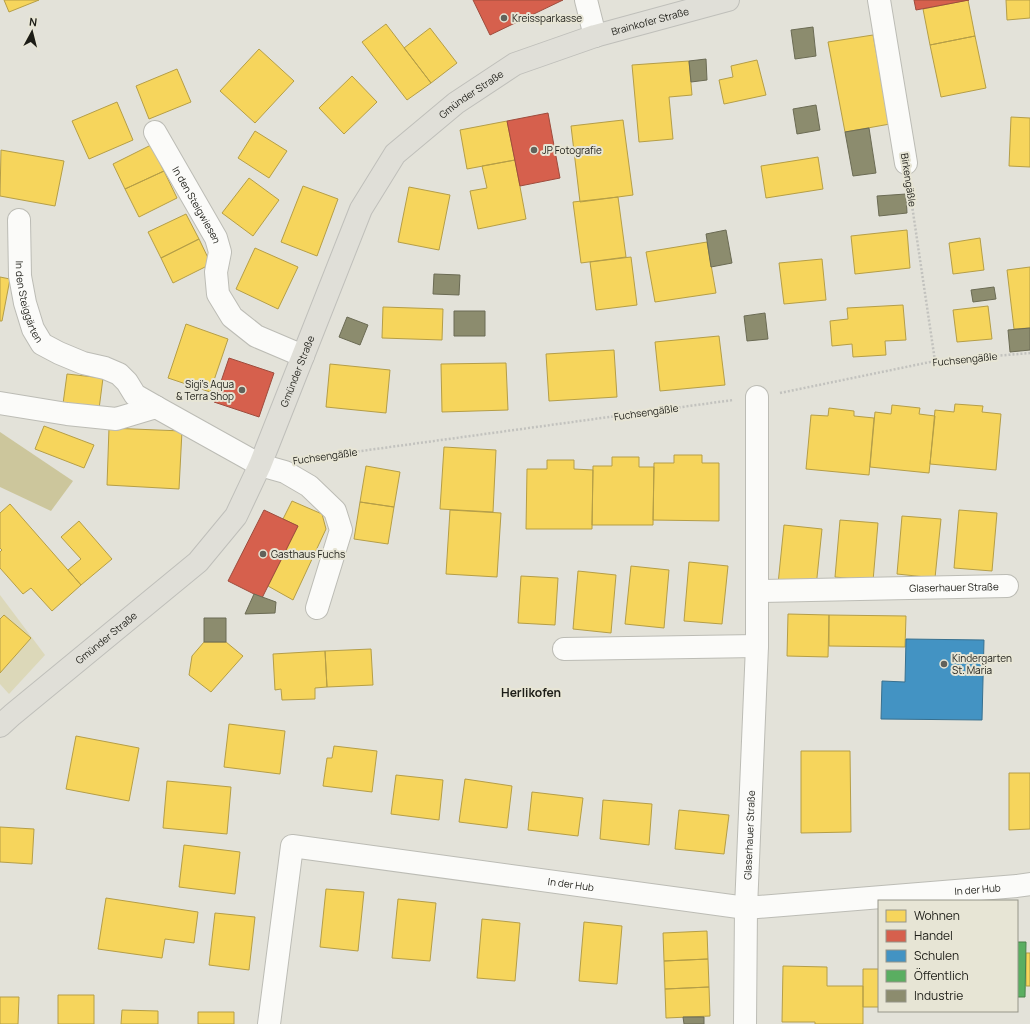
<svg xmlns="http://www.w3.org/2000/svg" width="1030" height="1024" font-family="Manrope,sans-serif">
	<rect width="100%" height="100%" fill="#e3e2d9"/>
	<!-- green -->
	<path fill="#dcd8b9" d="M0 595 45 655 9 694 0 684Z"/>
	<!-- forest -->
	<path fill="#ccc69c" d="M0 432 73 481 51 511 0 487Z"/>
	<!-- homes -->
	<path fill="#f6d55c" stroke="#b59e47" d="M4 0H39L9 12Z
		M968 0 975 36 930 45 923 9Z
		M1006 0H1030V18L1007 20Z
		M386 24 431 83 407 100 362 42Z
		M430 28 457 63 431 83 404 48Z
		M873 35 890 124 845 132 828 42Z
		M975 36 986 88 941 97 930 45Z
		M259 49 294 81 255 123 220 91Z
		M757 60 766 95 724 104 719 80 733 77 731 66Z
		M689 61 692 95 669 97 673 139 639 142 632 65Z
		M177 69 191 102 149 119 136 86Z
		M352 76 377 102 344 134 319 108Z
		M117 102 133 140 89 159 72 121Z
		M1011 117 1030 118V167L1009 166Z
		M623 120 633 195 580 202 571 126Z
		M507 121 515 160 467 169 460 130Z
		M255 131 287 151 269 178 238 158Z
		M151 145 164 171 125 189 113 164Z
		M1 150 64 161 55 206 0 196Z
		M818 157 823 189 766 198 761 166Z
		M515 160 526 219 478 229 470 191 487 188 482 166Z
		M164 171 177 198 139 217 125 189Z
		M249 178 279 200 253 236 222 213Z
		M303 186 338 199 317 256 281 242Z
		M409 187 450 195 439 250 398 242Z
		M618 197 626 257 581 263 573 202Z
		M186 214 199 239 161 258 148 232Z
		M907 230 910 268 855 274 851 236Z
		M980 238 984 270 953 274 949 243Z
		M199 239 211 264 173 283 161 258Z
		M707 242 716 293 655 302 646 252Z
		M255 248 298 267 278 309 236 289Z
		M631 257 637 305 596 310 590 262Z
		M822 259 826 300 784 304 779 263Z
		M1030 267V328L1014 329 1007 270Z
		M0 277 10 279 2 321H0Z
		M903 305 906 340 885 341 886 355 853 357 852 344 832 346 830 321 848 319 847 308Z
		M988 306 992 339 957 342 953 310Z
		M383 307 443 309 442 340 382 338Z
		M186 324 228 339 210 392 168 378Z
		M719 336 725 385 660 391 655 342Z
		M614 350 617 397 549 401 546 354Z
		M506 363 508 410 442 412 441 364Z
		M330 364 390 370 386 413 326 407Z
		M67 374 103 378 99 409 63 404Z
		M955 404 983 406 982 412 1001 414 996 470 930 464 935 410 954 412Z
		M892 405 920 408 919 414 935 416 929 473 870 467 875 412 891 414Z
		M829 408 854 411V416L874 418 869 475 806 469 811 415 828 416Z
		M44 426 94 445 84 468 35 449Z
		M109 428 182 431 179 489 107 485Z
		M444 447 496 450 493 512 440 509Z
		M674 455H702V463H719V521L653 520 654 463H674Z
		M612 457H639V467H654L653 525H592L593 466H612Z
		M547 460H574V469L593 470 592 529H526L527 469H547Z
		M366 466 400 472 394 507 360 502Z
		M292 501 322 514 326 529 293 600 268 586 298 526 283 519Z
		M360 502 394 507 388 544 354 539Z
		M10 504 81 585 52 611 31 588 23 594 0 568V552L2 550 0 548V513Z
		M450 510 501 513 497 577 446 574Z
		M959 510 997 513 992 571 954 568Z
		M902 516 941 519 935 578 897 574Z
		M840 520 878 523 873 581 835 577Z
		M79 521 112 559 81 585 68 570 81 559 61 537Z
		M784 525 822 529 816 587 778 584Z
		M689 562 728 566 722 624 684 621Z
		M631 566 669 570 664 628 625 624Z
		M578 571 616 575 611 633 573 629Z
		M521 576 558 578 555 625 518 623Z
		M788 614 829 615 828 657 787 656Z
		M4 615 31 638 0 673V619Z
		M829 615 906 616 905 647 829 646Z
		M204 642H226L243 656 211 692 189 675 192 656Z
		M371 649 373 685 327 687 325 651Z
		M325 651 327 687 315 688V699L282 700 281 689 275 690 273 654Z
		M229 724 285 731 280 774 224 767Z
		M76 736 139 748 129 801 66 789Z
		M334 746 377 751 372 792 323 786 327 758H332Z
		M801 751H850L851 832 801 833Z
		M1009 773H1030V829L1009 830Z
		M396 775 443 780 439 820 391 814Z
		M465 779 512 786 507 828 459 822Z
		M167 781 231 787 227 834 163 828Z
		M532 792 583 798 578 836 528 830Z
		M603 800 652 804 649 845 600 839Z
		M679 810 729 815 724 854 675 849Z
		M0 827 34 829 32 864 0 862Z
		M184 845 240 852 235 894 179 887Z
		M326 889 364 892 358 951 320 947Z
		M106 898 198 912 194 943 165 939 162 958 98 949Z
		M398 899 436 903 430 961 392 958Z
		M215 913 255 917 249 970 209 965Z
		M482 919 520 923 515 981 477 978Z
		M584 922 622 926 617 984 579 981Z
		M707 931 708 959 664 961 663 933Z
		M1026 953H1030V986H1026Z
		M708 959 709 987 665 989 664 961Z
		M783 966 827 967V986H863V1024H815V1022H782Z
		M863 969H879V1007H863Z
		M709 987 710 1016 666 1018 665 989Z
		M58 995H94V1024H58Z
		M0 997H19L18 1024H0Z
		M122 1010 158 1011V1024H121Z
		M198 1012H234V1024H198Z"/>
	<!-- shops -->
	<path fill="#d6604d" stroke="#9e4c3d" d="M473 0H563L490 35Z
		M914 0H969L916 10Z
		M548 113 560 178 520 186 507 121Z
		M229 358 274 373 259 417 214 402Z
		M264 510 298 526 262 598 228 581Z"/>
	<!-- schools -->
	<path fill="#4393c3" stroke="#38708f" d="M906 639 984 640 982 720 881 719 882 681 905 682Z"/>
	<!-- public -->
	<path fill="#5aae61" stroke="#48824b" d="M1017 942H1026L1025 997H1017Z"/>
	<!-- industry -->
	<path fill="#8c8c6e" stroke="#6b6b54" d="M813 27 816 56 795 59 791 30Z
		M706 59 707 80 691 82 689 61Z
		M816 105 820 130 797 134 793 109Z
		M869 128 876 173 853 176 845 132Z
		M906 194 907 213 879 216 877 196Z
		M726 230 732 263 711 267 706 234Z
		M434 274 460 275 459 295 433 294Z
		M994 287 996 299 973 302 971 290Z
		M454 311H485V336H454Z
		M765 313 768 339 747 341 744 316Z
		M347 317 368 325 360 345 339 337Z
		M1030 328V350L1010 352 1008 330Z
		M254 594 276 602 275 613 245 614Z
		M204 618H226V642H204Z
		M683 1017H704V1024H684Z"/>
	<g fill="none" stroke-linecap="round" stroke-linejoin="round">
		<!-- minor casing -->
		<g stroke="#bcbcb5" stroke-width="24">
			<g id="minor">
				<path d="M586 0 595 36"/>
				<path d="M879 0 906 163"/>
				<path id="s1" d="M155 132 216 238 220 252 216 272 218 294 232 317 256 336 303 356"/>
				<path id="s2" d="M19 220 20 276 25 303 33 329 42 344 59 353 83 363 105 368 119 374 127 382 135 395 156 407"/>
				<path d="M0 403 67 414 116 419 156 407 260 465 285 472 309 486 335 511 341 530 317 608"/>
				<path id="s3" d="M757 591 1007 586"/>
				<path d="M564 649 757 646"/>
				<path id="s4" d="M269 1024 292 846 746 908 1017 886 1030 884"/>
				<path id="s5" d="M745 1024 746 908 757 646V397"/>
			</g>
		</g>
		<!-- major casing -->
		<g stroke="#bfbfba" stroke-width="24">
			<g id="major">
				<path id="s6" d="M0 726 12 715 198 562 236 516 260 465 361 209 395 154 456 103 515 64 595 36 728 0"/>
			</g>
		</g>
		<!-- path -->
		<path stroke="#c2c2be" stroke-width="2.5" stroke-dasharray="2 2" stroke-linecap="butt" d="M909 185 935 361
			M780 393 935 361 1030 353
			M310 458 733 400"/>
		<!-- minor -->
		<use href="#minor" stroke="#fbfbf9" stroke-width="22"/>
		<!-- major -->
		<use href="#major" stroke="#e0dfd8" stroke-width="22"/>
	</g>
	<!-- markers -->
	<g fill="#62625b" stroke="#e7e5d5" stroke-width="1.5">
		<circle cx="504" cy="18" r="4"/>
		<circle cx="534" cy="150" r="4"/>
		<circle cx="242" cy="390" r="4"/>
		<circle cx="263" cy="554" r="4"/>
		<circle cx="944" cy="664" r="4"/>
	</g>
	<g text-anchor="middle" stroke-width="4" stroke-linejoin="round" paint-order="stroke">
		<!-- poi labels -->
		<g font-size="10" fill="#1d1d17" stroke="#e7e5d5" text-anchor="start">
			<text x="512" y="22">Kreissparkasse</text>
			<text x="542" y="154">JP Fotografie</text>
			<text x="234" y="388" text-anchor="end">Sigi's Aqua<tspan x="234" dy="12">&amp; Terra Shop</tspan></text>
			<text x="271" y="558">Gasthaus Fuchs</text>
			<text x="952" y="662">Kindergarten<tspan x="952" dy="12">St. Maria</tspan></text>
		</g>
		<!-- street labels -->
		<g font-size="10" fill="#1d1d17" stroke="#e7e5d5">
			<text dy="4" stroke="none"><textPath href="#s6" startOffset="1005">Brainkofer Straße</textPath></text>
			<text dy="4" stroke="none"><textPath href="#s6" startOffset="810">Gmünder Straße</textPath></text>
			<text transform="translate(909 180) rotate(81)" y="4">Birkengäßle</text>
			<text dy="4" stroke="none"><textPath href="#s1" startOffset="84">In den Steigwiesen</textPath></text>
			<text dy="4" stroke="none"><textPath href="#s2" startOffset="83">In den Steiggärten</textPath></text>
			<text transform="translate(965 359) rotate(-6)" y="4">Fuchsengäßle</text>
			<text dy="4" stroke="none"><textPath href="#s6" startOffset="474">Gmünder Straße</textPath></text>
			<text transform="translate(646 412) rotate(-8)" y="4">Fuchsengäßle</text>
			<text transform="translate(325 456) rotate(-8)" y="4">Fuchsengäßle</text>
			<text dy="4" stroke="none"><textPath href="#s3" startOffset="197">Glaserhauer Straße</textPath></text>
			<text dy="4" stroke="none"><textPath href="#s6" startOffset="138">Gmünder Straße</textPath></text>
			<text dy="4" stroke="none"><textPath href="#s5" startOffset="189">Glaserhauer Straße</textPath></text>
			<text dy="4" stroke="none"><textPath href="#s4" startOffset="461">In der Hub</textPath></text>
			<text dy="4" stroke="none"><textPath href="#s4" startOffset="870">In der Hub</textPath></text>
		</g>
		<!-- quarter labels -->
		<g font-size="12" font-weight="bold" fill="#1d1d17" stroke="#e7e5d5">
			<text x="531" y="697">Herlikofen</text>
		</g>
	</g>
	<!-- legend -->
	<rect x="878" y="900" width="140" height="112" fill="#e7e5d5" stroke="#969589"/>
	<rect x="886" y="910" width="20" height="12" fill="#f6d55c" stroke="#969589"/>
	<text x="914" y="920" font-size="12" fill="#1d1d17">Wohnen</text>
	<rect x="886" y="930" width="20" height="12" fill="#d6604d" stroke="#969589"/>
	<text x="914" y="940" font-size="12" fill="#1d1d17">Handel</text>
	<rect x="886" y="950" width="20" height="12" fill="#4393c3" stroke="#969589"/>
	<text x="914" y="960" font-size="12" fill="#1d1d17">Schulen</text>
	<rect x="886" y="970" width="20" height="12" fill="#5aae61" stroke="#969589"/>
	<text x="914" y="980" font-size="12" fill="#1d1d17">Öffentlich</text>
	<rect x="886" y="990" width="20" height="12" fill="#8c8c6e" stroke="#969589"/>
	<text x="914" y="1000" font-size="12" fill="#1d1d17">Industrie</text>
	<!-- north arrow -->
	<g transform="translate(32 32) rotate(7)" stroke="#e7e5d5" stroke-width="3" paint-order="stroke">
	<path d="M0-3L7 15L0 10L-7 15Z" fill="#1d1d17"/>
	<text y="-6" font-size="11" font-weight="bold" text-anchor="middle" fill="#1d1d17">N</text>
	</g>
</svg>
